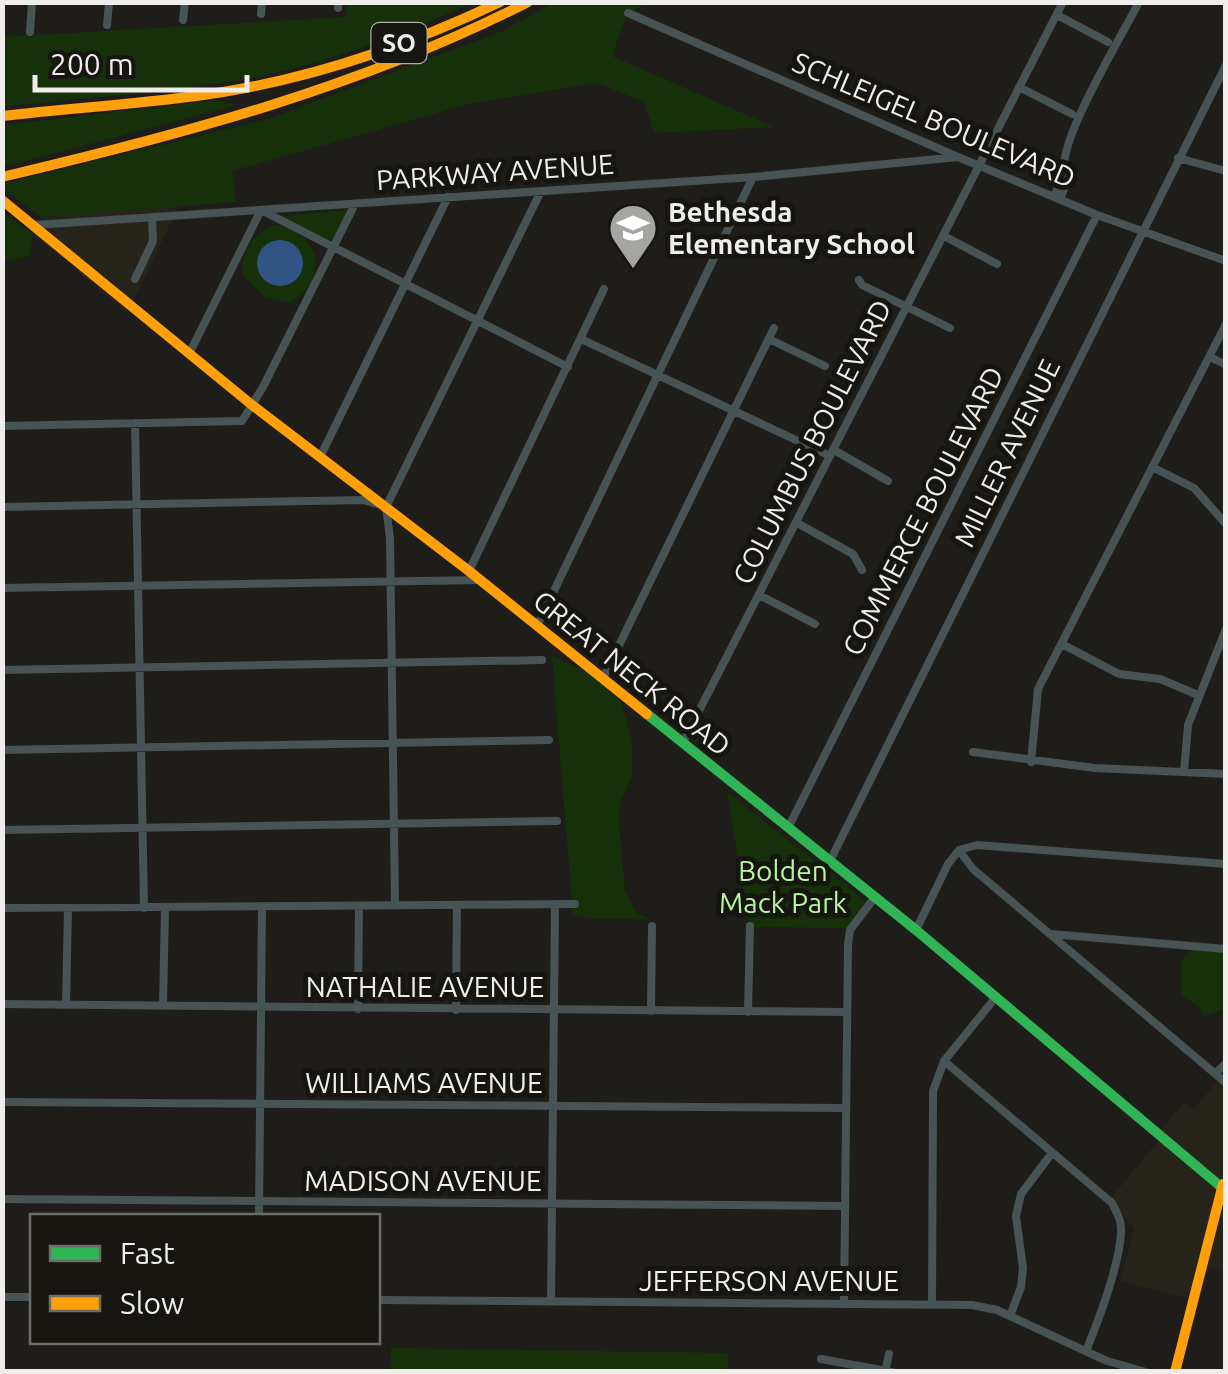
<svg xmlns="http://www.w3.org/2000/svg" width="1228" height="1374" font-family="Ubuntu,sans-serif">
	<rect width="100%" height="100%" fill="#1f1d1a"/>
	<!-- built -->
	<path fill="#26231a" d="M179 206 127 313 33 234 41 217Z
		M1222 1075 1226 1078 1225 1273 1200 1265 1192 1299 1120 1281 1134 1229 1111 1198 1163 1135 1160 1131 1184 1102 1194 1109Z"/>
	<!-- green -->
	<path fill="#16300a" d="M347 3H472C417 28 358 51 299 67 203 93 101 95 3 107V37L346 17Z
		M554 3H650L627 13 612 56 774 127 654 133 644 102 598 83 469 104 232 171 236 202 41 217 3 189 2 184 268 119 500 32Z
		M217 100 237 105 3 167V125Z
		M349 210 332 241 279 216Z
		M2 212 33 234 30 255 3 263Z
		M276 225C322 234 330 279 290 303L263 296 242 274C242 252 254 230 276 225Z
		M552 656 588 672 621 702 632 741V776L620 803 619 821 625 891 636 912 648 919H591L573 915Z
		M727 792 867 902 848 928 755 927 748 921Z
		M1192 950 1225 952V1009L1204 1016 1197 1005 1182 996V960Z
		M391 1348 729 1353 727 1371H390Z"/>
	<!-- water -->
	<path fill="#325484" d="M257 263a23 23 0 1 1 46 0a23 23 0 1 1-46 0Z"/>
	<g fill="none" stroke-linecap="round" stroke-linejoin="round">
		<!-- street -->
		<path stroke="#485355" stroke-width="8" d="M338 8V2
			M628 13 958 157 1097 215 1226 261
			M261 14 262 2
			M1057 15 1108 42
			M183 20 185 2
			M107 25 109 2
			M30 32 32 2
			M1019 87 1072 114
			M1178 158 1226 171
			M1054 197 1065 170
			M1060 199 1071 172 1065 170C1057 142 1123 34 1139 2
			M35 225 753 177 958 157
			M944 236 997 264
			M135 279 153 241 152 218
			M859 280 862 285 950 328
			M581 339 830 456
			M769 339 825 366
			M189 354 261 210 568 367
			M1210 357 1226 365
			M135 423 144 908
			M2 426 242 421 263 387 355 204
			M834 450 888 481
			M321 455 448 197
			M1154 468 1194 488 1226 524
			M2 507 363 500 377 504
			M386 507 390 538 395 906
			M386 507 541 191
			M797 523 853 554 862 570
			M469 571 604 289
			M2 588 479 580
			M759 595 815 624
			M537 626 753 177
			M1062 644 1119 674 1160 679 1198 695
			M2 670 542 660
			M603 678 774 328
			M683 742 1063 2
			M2 750 549 740
			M973 752 1095 768 1226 774
			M1031 762 1038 689 1226 324
			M1184 772 1188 725 1226 629
			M788 828 1097 215
			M2 830 557 821
			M959 850 973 869 1226 1083
			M830 861 1226 65
			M2 908 575 904
			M916 930 948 864 959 850 977 845 1226 864
			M1051 934 1226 949
			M2 1004 846 1012
			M66 1005 68 908
			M163 1006 165 908
			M358 1009 359 907
			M456 1010 457 905
			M651 1011 652 926
			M748 1012 750 926
			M944 1061 1112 1203C1117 1213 1122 1221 1121 1233 1119 1267 1099 1319 1086 1351
			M1215 1074 1226 1063
			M2 1102 845 1108
			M2 1199 844 1206
			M259 1216 262 908
			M2 1297H32
			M378 1300 972 1305 997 1310 1107 1361 1146 1372
			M551 1302 555 904
			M844 1304 848 945 850 930 875 897
			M932 1304 933 1091 944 1061 996 997
			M1010 1316 1021 1287 1023 1268 1016 1216 1021 1194 1052 1153
			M821 1359 892 1372
			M885 1372 889 1354"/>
		<!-- fast -->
		<path stroke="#30b455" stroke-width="10" d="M647 714 916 930 1226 1191"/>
		<!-- slow -->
		<path stroke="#ff9f0a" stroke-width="10" d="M2 116C76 107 150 104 223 92 320 76 412 44 500 2
			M2 177C181 135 364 86 528 2
			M2 200 252 405 469 571 647 714
			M1175 1372 1223 1184"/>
	</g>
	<!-- icons -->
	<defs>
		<g id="school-pin" transform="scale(2.5)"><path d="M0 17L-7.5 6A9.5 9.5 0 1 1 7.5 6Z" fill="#a6a5a1" stroke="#161510"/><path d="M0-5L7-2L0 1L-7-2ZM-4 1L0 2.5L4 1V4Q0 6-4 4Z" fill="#fff"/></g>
	</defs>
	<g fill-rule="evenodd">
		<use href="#school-pin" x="633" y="228"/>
	</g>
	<g text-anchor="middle" stroke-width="10" stroke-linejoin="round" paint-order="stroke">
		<!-- shield labels -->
		<rect fill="#161510" stroke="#aeada9" stroke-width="2.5" x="371.5" y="23" width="55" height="40" rx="8"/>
		<g font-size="25" font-weight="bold" fill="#efeeea">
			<text x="399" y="52">SO</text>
		</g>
		<!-- street labels -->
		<g font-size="28" fill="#efeeea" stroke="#161510">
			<text transform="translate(934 120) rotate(23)" y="10">SCHLEIGEL BOULEVARD</text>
			<text transform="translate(495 172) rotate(-4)" y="10">PARKWAY AVENUE</text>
			<text transform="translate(812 442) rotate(-63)" y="10">COLUMBUS BOULEVARD</text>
			<text transform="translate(1007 453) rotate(-64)" y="10">MILLER AVENUE</text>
			<text transform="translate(923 511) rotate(-63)" y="10">COMMERCE BOULEVARD</text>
			<text transform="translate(632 673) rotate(39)" y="10">GREAT NECK ROAD</text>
			<text x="425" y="997">NATHALIE AVENUE</text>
			<text x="424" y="1093">WILLIAMS AVENUE</text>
			<text x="423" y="1191">MADISON AVENUE</text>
			<text x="769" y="1291">JEFFERSON AVENUE</text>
		</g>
		<!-- poi labels -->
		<g font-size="28" font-weight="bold" fill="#efeeea" stroke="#161510" text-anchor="start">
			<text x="668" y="222">Bethesda<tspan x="668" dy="32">Elementary School</tspan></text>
		</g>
		<!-- park labels -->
		<g font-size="28" fill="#b7f6a0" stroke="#161510">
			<text x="783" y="881">Bolden<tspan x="783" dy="32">Mack Park</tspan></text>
		</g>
	</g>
	<!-- border -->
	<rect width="1228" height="1374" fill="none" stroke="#efeeea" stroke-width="10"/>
	<!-- legend -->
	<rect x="30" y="1214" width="350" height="130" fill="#161510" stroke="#6d6c67" stroke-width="2.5"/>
	<rect x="50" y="1246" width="50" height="15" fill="#30b455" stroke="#6d6c67" stroke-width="2.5"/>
	<text x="120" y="1264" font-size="30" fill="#efeeea">Fast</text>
	<rect x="50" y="1296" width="50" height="15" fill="#ff9f0a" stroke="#6d6c67" stroke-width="2.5"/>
	<text x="120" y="1314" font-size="30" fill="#efeeea">Slow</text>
	<!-- scale -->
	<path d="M35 75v15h212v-15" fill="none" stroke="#efeeea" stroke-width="5"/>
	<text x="50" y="75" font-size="30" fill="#efeeea" stroke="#161510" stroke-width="8" paint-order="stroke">200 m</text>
</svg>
